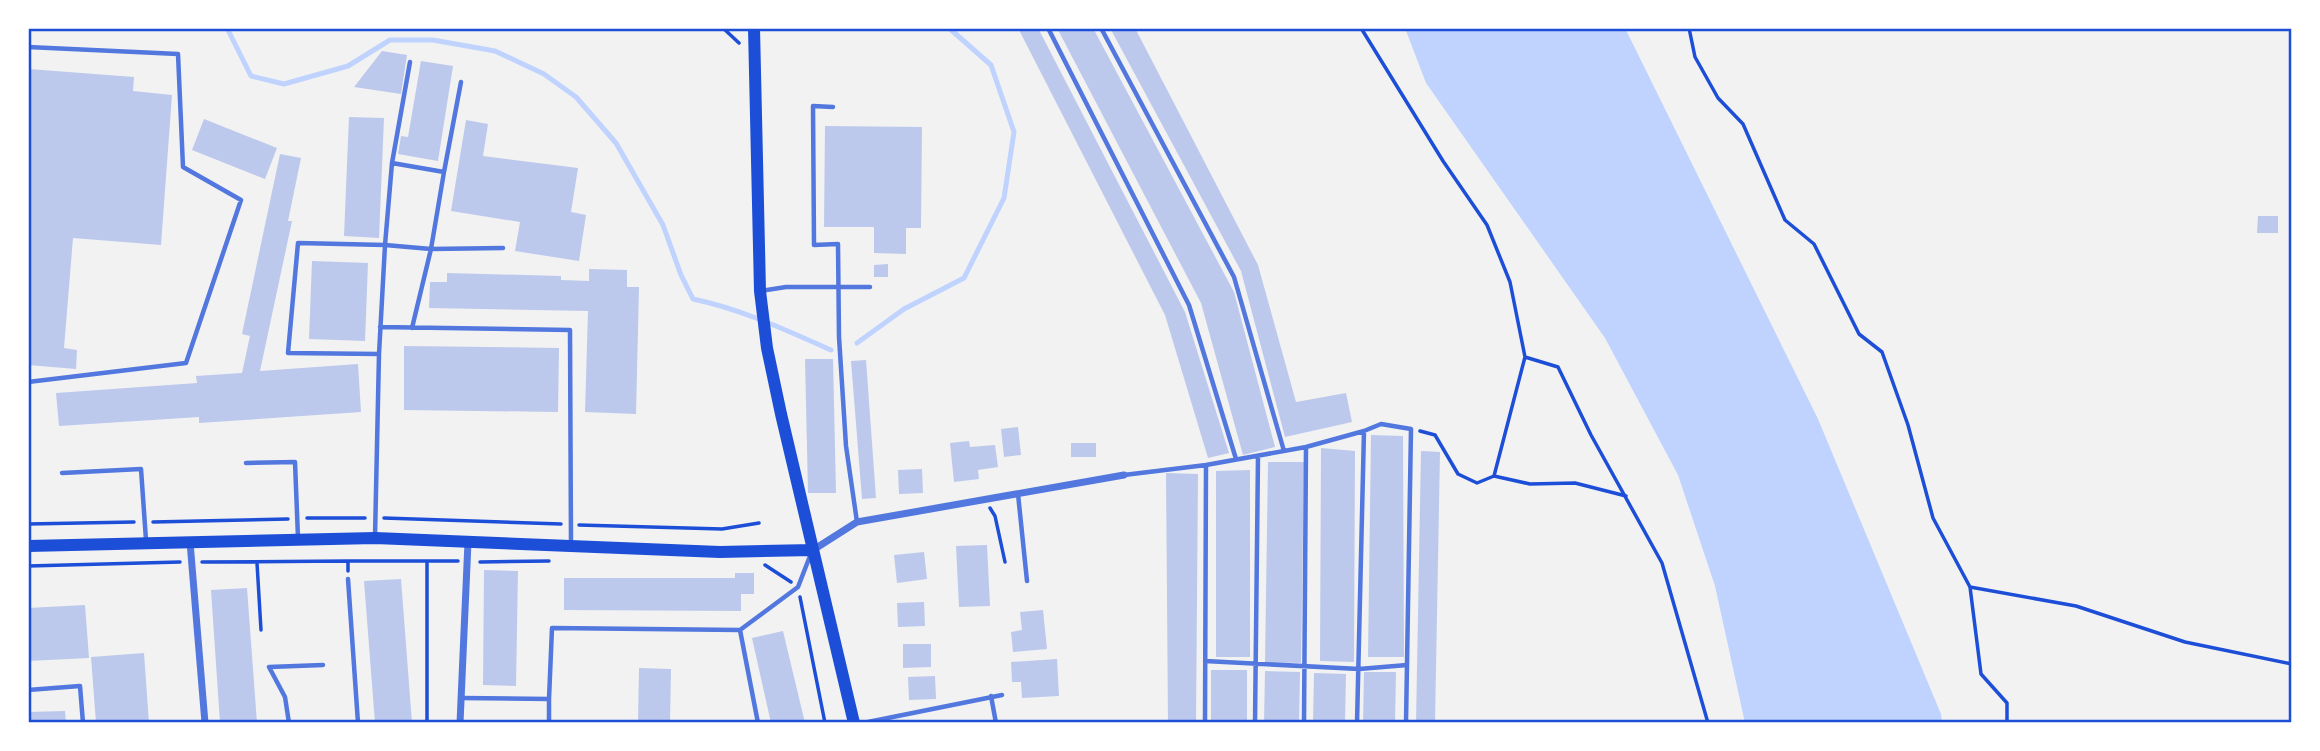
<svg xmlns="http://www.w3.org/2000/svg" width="2320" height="751" font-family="'Nunito Sans',sans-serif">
	<rect width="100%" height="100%" fill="#f2f2f2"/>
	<!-- water -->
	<path fill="#bfd3fe" d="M1405 28H1625L1818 419 1941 714 1942 723H1745L1715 586 1678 475 1605 338 1426 83Z"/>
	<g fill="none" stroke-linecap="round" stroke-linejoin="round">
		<!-- stream -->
		<path stroke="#bfd3fe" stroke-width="5" d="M227 28 251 76 284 84 348 66 390 40H433L495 51 544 74 576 97 616 143 663 225 681 275 693 299C741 309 786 330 831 350
			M857 343 904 309 964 278 1004 198 1014 132 991 65 949 28"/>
	</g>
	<!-- building -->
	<path fill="#bdc9ec" d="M1018 28H1038L1185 312 1229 453 1208 458 1165 315Z
		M1057 28H1093L1234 292 1275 447 1243 455 1201 303Z
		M1110 28H1135L1258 265 1296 402 1346 393 1352 422 1285 437 1241 271Z
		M382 51 407 55 401 94 354 87Z
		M421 61 453 66 438 161 398 154 401 136 408 137Z
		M29 69 134 77 133 91 172 95 161 245 73 238 64 348 77 350 76 369 28 365Z
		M349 117 384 118 379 238 344 236Z
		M204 119 277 148 265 179 192 150Z
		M466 120 488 124 483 156 578 168 571 212 586 215 579 261 515 251 520 222 451 211Z
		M825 126 922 127 921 228H906V254L874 253V227H824Z
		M280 154 301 158 288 221H292L260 371 358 364 361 412 199 423V417L59 426 56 393 197 383 196 376 242 373 250 336 242 334Z
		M2258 216H2278V233H2257Z
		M312 261 368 263 365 341 309 339Z
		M888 264V277H874V265Z
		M589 269 627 270V287H639L636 414 585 412 588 311 429 308 430 282H447V273L561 276V280L589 281Z
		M404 346 559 348 558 412 404 410Z
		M805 359H833L836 493H808Z
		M866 360 876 498 862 499 851 361Z
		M1018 427 1021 455 1004 457 1001 429Z
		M1371 435 1403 436 1404 657H1368Z
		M969 441 970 447 995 445 998 467 978 470 979 479 954 482 950 443Z
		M1071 443H1096V457H1071Z
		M1321 448 1355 451 1354 662 1320 661Z
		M1421 451 1440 452 1435 723H1416Z
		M1268 462H1304L1301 663 1265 662Z
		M922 469 923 493 899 494 898 470Z
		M1250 470V657H1216V471Z
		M1166 473 1198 474 1196 723H1168Z
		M987 545 990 606 959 607 956 546Z
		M924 552 927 579 897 583 894 555Z
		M484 570 518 571 516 686 483 685Z
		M735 573H754V594H741V611L564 610V578H735Z
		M401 579 412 723H375L364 581Z
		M247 588 257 723H220L211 590Z
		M924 602 925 626 898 627 897 603Z
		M85 605 89 658 28 661V608Z
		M1043 610 1047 649 1013 652 1011 632 1022 630 1020 612Z
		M783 631 805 723H771L752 638Z
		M903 644H931V667L903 668Z
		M144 653 149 723H96L91 657Z
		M1057 659 1059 696 1022 698 1021 682H1012L1011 662Z
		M639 668 671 669 670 723H638Z
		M1211 670H1247V723H1211Z
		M1265 671 1300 672 1299 723H1264Z
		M1364 672H1396L1395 723H1363Z
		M1314 673 1346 674 1345 723H1313Z
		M935 676 936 699 909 700 908 677Z
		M65 711 66 723H28V712Z"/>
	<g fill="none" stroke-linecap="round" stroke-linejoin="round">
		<!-- path -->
		<path stroke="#1d4ed8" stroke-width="3.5" d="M723 28 739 43
			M1361 28 1443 161 1487 225 1510 282 1525 357 1558 367 1591 435 1662 563 1708 723
			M1689 28 1695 57 1718 98 1743 124 1785 220 1814 244 1859 334 1882 352 1908 425 1933 518 1970 587 1981 674 2007 703V723
			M1420 431 1435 435 1458 474 1477 483 1494 476 1525 357
			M1494 476 1530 484 1575 483 1626 496
			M990 508 995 516 1005 562
			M307 518H365
			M384 518 561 524
			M153 522 288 519
			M28 524 134 522
			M579 525 722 529 759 523
			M348 561H458
			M427 561V723
			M202 562 348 561V571
			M480 562 549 561
			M257 563 261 630
			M765 565 791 582
			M28 566 180 562
			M1970 587 2076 606 2185 642 2292 664
			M800 597 825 723"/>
		<!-- service -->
		<path stroke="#5277de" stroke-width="4.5" d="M1048 28 1189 305 1236 459
			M1101 28 1234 277 1284 451
			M28 47 178 54 183 167 241 200 186 363 28 382
			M410 62 392 163 444 172 431 249 412 328
			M833 107 813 106 814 245 838 244 839 337 846 446 857 522
			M392 163 385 245 431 249 503 248
			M444 172 461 82
			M760 291 786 287H870
			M380 327 570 330 571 544
			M246 463 295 462 298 538
			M62 473 141 469 146 540
			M1124 475 1206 465 1306 447 1364 431 1381 424 1411 429 1406 723
			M1018 494 1027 581
			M375 537 379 354 288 353 298 243 385 245 379 354
			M348 579 358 723
			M740 630 758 723
			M1205 661 1359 669 1407 665
			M28 690 80 686 83 723
			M991 696 996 723
			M461 698 549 699 552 628 740 630 798 587 810 556
			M289 723 285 697 269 667 323 665
			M549 723V699
			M863 723 1002 695
			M1205 723 1206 465
			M1255 723 1258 456
			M1304 723 1306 447
			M1357 723 1364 431"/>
		<!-- minor -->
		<path stroke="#5277de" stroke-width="7" d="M190 542 205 723
			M813 550 857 522 1124 475
			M460 723 468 542"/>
		<!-- secondary -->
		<path stroke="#1d4ed8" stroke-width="12" d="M754 28 760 291 767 348 781 414 854 723
			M28 546 375 538 720 552 813 550"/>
	</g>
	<!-- border -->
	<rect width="2320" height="751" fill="none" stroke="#ffffff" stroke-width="60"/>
	<rect x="30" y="30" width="2260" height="691" fill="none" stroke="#1d4ed8" stroke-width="2.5"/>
</svg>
